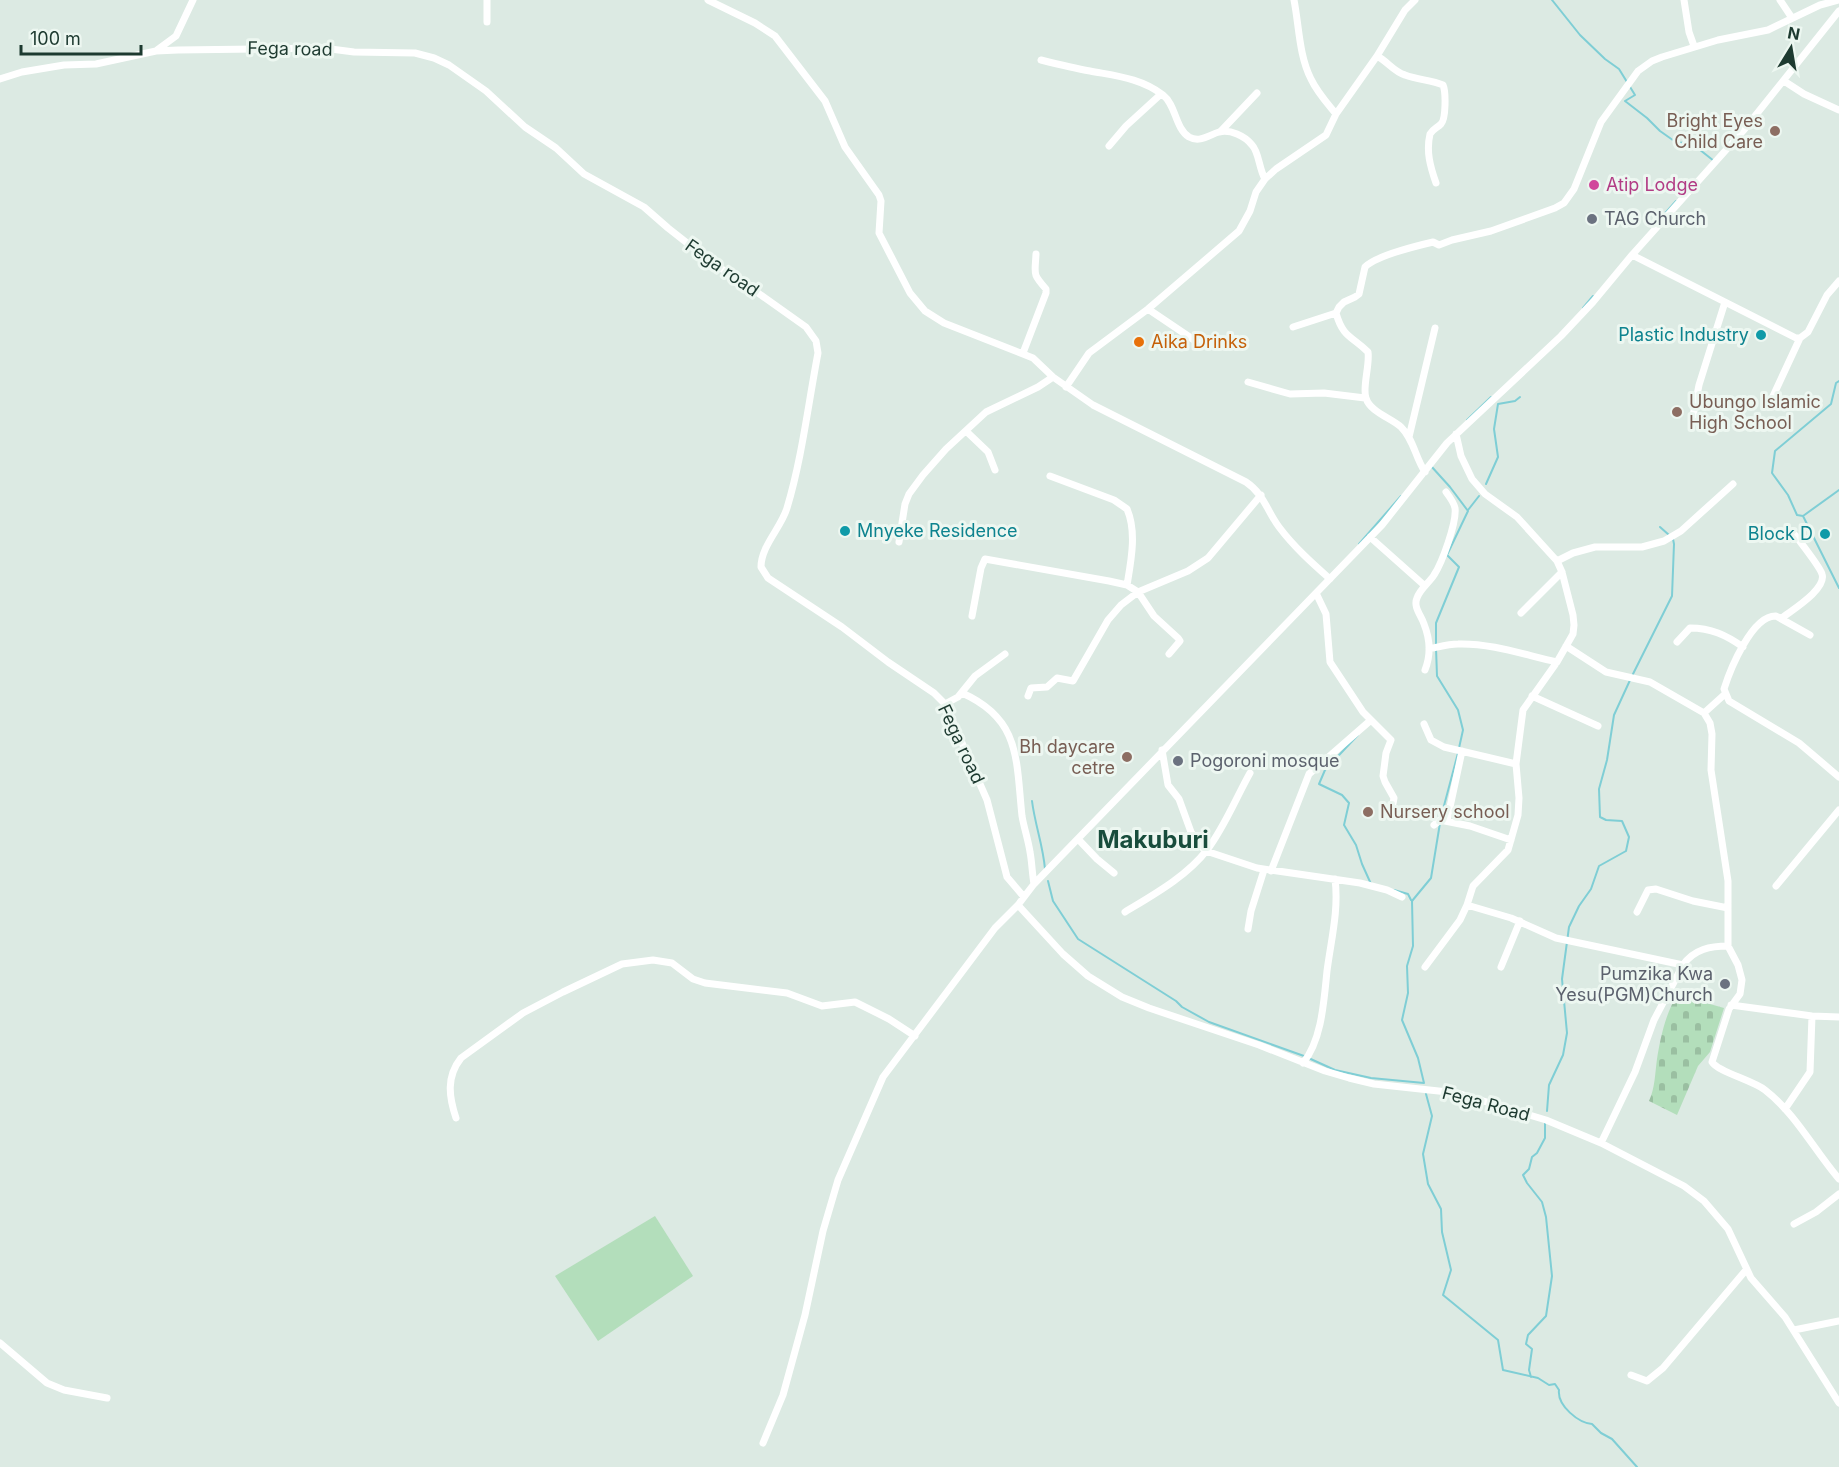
<svg xmlns="http://www.w3.org/2000/svg" width="1839" height="1467" font-family="Inter,sans-serif">
	<defs>
		<pattern id="cemetery-stones" width="16" height="16" patternUnits="userSpaceOnUse" patternTransform="scale(1.5)"><rect width="16" height="16" fill="#b3debb"/><path d="M2 7V4a2 2 0 0 1 4 0v3zM10 15v-3a2 2 0 0 1 4 0v3z" fill="#9abfa1"/></pattern>
	</defs>
	<rect width="100%" height="100%" fill="#dceae3"/>
	<!-- cemetery -->
	<path fill="url(#cemetery-stones)" d="M1678 995 1724 1008 1710 1052 1698 1066 1677 1115 1649 1101C1655 1088 1655 1073 1657 1059 1660 1040 1666 1010 1678 995Z"/>
	<!-- pitch -->
	<path fill="#b3debb" d="M655 1216 693 1276 598 1341 555 1276Z"/>
	<g fill="none" stroke-linecap="round" stroke-linejoin="round">
		<!-- stream -->
		<path stroke="#7fced5" stroke-width="2" d="M1552 0 1580 35 1605 59 1619 69 1635 95 1625 101 1647 118 1660 131 1677 143 1690 142 1714 161
			M1660 219 1676 201
			M1583 308 1593 296
			M1839 381 1836 383 1831 404 1775 451 1772 473 1788 495 1797 515 1803 516 1839 588
			M1467 420 1491 397
			M1431 466 1450 487 1468 511 1447 555 1459 567 1436 623V648L1437 676 1458 710 1463 730 1459 748
			M1486 484 1498 457 1494 429 1498 404 1515 401 1520 397
			M1468 510 1479 496
			M1803 516 1839 490
			M1660 527 1669 535
			M1359 544 1401 496
			M1358 735 1325 770 1319 784 1342 795 1349 803 1344 825 1356 845 1362 864 1371 884
			M1032 801C1035 825 1043 845 1045 869
			M1441 817 1458 753
			M1048 881 1053 901 1078 939 1176 1001 1182 1007 1209 1022 1304 1056 1335 1070 1371 1078 1424 1083 1418 1058 1402 1020 1408 993 1407 966 1413 946 1412 901 1431 878 1440 823
			M1394 890 1408 894 1411 900
			M1426 1094 1432 1116 1423 1154 1428 1184 1441 1209 1442 1232 1451 1270 1443 1295 1498 1340 1503 1370 1538 1378 1549 1385 1555 1384 1559 1390C1557 1406 1579 1423 1592 1424L1601 1433 1612 1439 1637 1467
			M1547 1111 1549 1085 1563 1055 1567 1033 1562 979 1569 927 1579 906 1591 889 1599 866 1626 851 1629 837 1622 821 1606 820 1600 817 1599 789 1607 760 1614 715 1631 678 1672 596 1674 544 1673 539
			M1531 1377 1529 1370 1532 1349 1526 1344 1528 1335 1546 1316 1552 1276 1546 1217 1542 1202 1527 1183 1523 1175 1529 1169 1532 1157 1537 1153 1545 1138V1123"/>
		<!-- street -->
		<path stroke="#fff" stroke-width="7" d="M487 0V22
			M708 0 755 23 775 36 825 101 845 147 879 195 881 201 879 233 910 293 925 311 944 323 1033 358 1053 377 1093 405 1246 482C1264 494 1267 511 1279 527 1294 547 1312 563 1330 579
			M1294 0C1299 25 1299 56 1311 79 1317 92 1327 103 1336 114
			M1684 0 1689 32 1694 46
			M1780 0 1792 18
			M157 50 176 36 193 0
			M1377 56C1387 61 1394 72 1405 75 1418 80 1431 80 1443 85 1446 92 1446 119 1441 124 1437 128 1433 129 1430 134 1426 151 1430 166 1436 183
			M1041 60C1057 64 1073 68 1090 71 1116 76 1141 78 1163 95 1176 105 1175 128 1189 137 1200 143 1209 135 1219 132 1230 129 1245 136 1252 145 1259 152 1259 169 1265 179
			M0 79 22 72 64 65 96 64 156 51 178 50 323 48 354 52 415 53 434 58 449 65 486 91 525 127 556 148 584 174 644 207 668 228 715 265 737 278 806 327 816 341 818 353C808 405 802 458 787 508 781 528 761 546 761 567L768 578 842 627 888 662 934 693 945 704 987 800 1007 877 1024 897
			M1784 81 1804 94 1839 110
			M1221 131 1257 93
			M1109 146 1126 126 1161 94
			M1632 255 1796 338H1800L1808 332 1827 295 1839 281
			M1148 309 1197 342H1209L1220 339
			M1293 327 1336 313
			M1023 353 1046 293V289C1032 273 1035 275 1036 254
			M1248 382 1290 394 1324 393 1365 398
			M1066 387 1089 353 1148 309 1239 231 1250 211 1256 192 1265 179 1276 169 1326 135 1336 114 1377 56 1405 10 1415 0
			M1768 407 1800 338
			M1692 421 1699 385 1725 302
			M966 431 988 452 995 470
			M1409 437 1435 328
			M1425 472C1415 457 1414 440 1401 427 1391 418 1370 412 1366 398 1362 388 1370 365 1368 352 1352 336 1343 338 1336 313L1339 307 1344 302 1355 297 1359 294 1365 267C1377 255 1416 246 1433 242L1439 245 1452 240 1491 231 1555 208 1564 203 1574 189 1601 122 1638 71 1652 61 1662 57 1718 40 1768 30 1820 5 1839 0
			M1050 476 1114 500 1127 509C1137 532 1131 561 1127 585
			M1370 537 1425 586
			M899 542 905 504 909 494 923 475 946 449 986 412 1038 387 1053 377
			M1557 561 1573 553 1595 547H1642L1664 541 1681 531 1733 484
			M1521 613 1562 572
			M972 616 981 568 985 559 1109 581 1127 585 1138 592 1154 616 1178 638 1180 641 1169 654
			M1782 618C1792 610 1827 589 1822 574 1820 567 1801 543 1795 535
			M1810 635 1776 616C1752 615 1730 670 1724 689L1729 701 1799 743 1839 777
			M1677 642 1690 628C1711 628 1726 635 1743 647
			M1566 646 1606 672 1650 682 1704 713 1710 723 1712 734 1711 770 1728 881V946L1738 965 1742 980 1740 994 1729 1009 1712 1062C1718 1072 1752 1080 1765 1090 1796 1114 1814 1150 1839 1179
			M1429 649C1439 647 1448 644 1458 644 1491 643 1525 655 1557 662
			M1425 670C1431 655 1430 639 1424 624 1421 615 1413 607 1417 598 1420 589 1429 583 1434 575 1442 563 1457 522 1455 508 1454 503 1449 496 1446 492
			M962 693C1021 719 1016 760 1022 816 1024 828 1028 839 1030 852 1032 862 1032 873 1034 884
			M1028 696 1031 688 1047 687 1057 678 1073 681 1108 620 1121 605 1138 592 1188 571 1208 558 1261 495
			M1532 696 1598 726
			M945 704 958 697 975 676 1005 654
			M1704 713 1725 694
			M1371 720 1391 740 1386 753 1383 776 1385 782 1394 798 1391 814
			M1424 724 1431 740 1444 747 1516 764
			M1162 750 1168 785 1179 799 1191 832 1197 843 1206 851 1257 868 1360 883 1387 890 1402 897
			M1447 821 1462 751
			M1434 825 1440 820 1470 826 1511 840
			M1078 839 1097 859 1114 873
			M1271 871 1309 774 1371 720 1363 712 1330 662 1326 614 1316 593
			M1776 886 1839 810
			M1018 905 1063 954 1088 976 1122 997 1149 1008 1259 1045 1325 1071 1349 1078 1374 1084 1457 1093 1546 1120 1601 1143 1684 1186 1704 1201 1728 1229 1751 1278 1785 1317 1839 1403
			M1467 905 1511 918 1556 938 1683 965
			M1125 912C1153 895 1186 877 1207 850 1224 828 1236 798 1250 773
			M1637 912 1648 890 1656 889 1693 901 1728 908
			M1248 929 1251 911 1264 870
			M1425 967 1460 920 1467 905 1473 886 1508 850 1518 815 1519 798 1516 764 1523 710 1557 662 1573 634 1574 625 1573 615 1562 572 1557 561 1517 517 1485 494 1472 479 1461 456 1456 434
			M1501 967 1520 921
			M1731 1005 1812 1016 1839 1017
			M1303 1063C1322 1040 1324 1000 1327 971 1331 940 1339 910 1335 879
			M1785 1109 1810 1072 1812 1016
			M456 1118C449 1097 446 1077 461 1058L523 1013 563 992 622 964 653 960 672 963 693 979 705 983 787 993 822 1006 855 1002 889 1019 915 1036
			M1601 1143 1635 1072 1654 1020 1683 965C1694 949 1711 946 1728 946
			M1794 1224 1816 1212 1839 1194
			M1794 1330 1839 1321
			M0 1343 47 1383 64 1390 107 1398
			M1631 1375 1647 1381 1663 1368 1746 1270
			M763 1443 783 1395 805 1315 823 1231 838 1180 883 1077 995 928 1018 905 1034 884 1382 525 1447 443 1561 336 1593 302 1632 255 1743 131 1839 11"/>
	</g>
	<!-- markers -->
	<g fill="#8d6e63" stroke="#edf7f1" stroke-width="2">
		<circle cx="1775" cy="131" r="6"/>
		<circle cx="1677" cy="412" r="6"/>
		<circle cx="1127" cy="757" r="6"/>
		<circle cx="1368" cy="812" r="6"/>
	</g>
	<circle fill="#d1479c" stroke="#edf7f1" stroke-width="2" cx="1594" cy="185" r="6"/>
	<g fill="#6b7280" stroke="#edf7f1" stroke-width="2">
		<circle cx="1592" cy="219" r="6"/>
		<circle cx="1178" cy="761" r="6"/>
		<circle cx="1725" cy="984" r="6"/>
	</g>
	<g fill="#0f9aa8" stroke="#edf7f1" stroke-width="2">
		<circle cx="1761" cy="335" r="6"/>
		<circle cx="845" cy="531" r="6"/>
		<circle cx="1825" cy="534" r="6"/>
	</g>
	<circle fill="#e8710a" stroke="#edf7f1" stroke-width="2" cx="1139" cy="342" r="6"/>
	<g text-anchor="middle" stroke-width="6" stroke-linejoin="round" paint-order="stroke">
		<!-- street labels -->
		<g font-size="18" fill="#1d3a30" stroke="#edf7f1">
			<text transform="translate(290 49) rotate(1)" y="6">Fega road</text>
			<text transform="translate(722 268) rotate(35)" y="6">Fega road</text>
			<text transform="translate(961 744) rotate(65)" y="6">Fega road</text>
			<text transform="translate(1486 1104) rotate(15)" y="6">Fega Road</text>
		</g>
		<!-- education labels -->
		<g font-size="18" fill="#785e54" stroke="#edf7f1" text-anchor="end">
			<text x="1763" y="127">Bright Eyes<tspan x="1763" dy="21">Child Care</tspan></text>
			<text x="1689" y="408" text-anchor="start">Ubungo Islamic<tspan x="1689" dy="21">High School</tspan></text>
			<text x="1115" y="753">Bh daycare<tspan x="1115" dy="21">cetre</tspan></text>
			<text x="1380" y="818" text-anchor="start">Nursery school</text>
		</g>
		<!-- hotel labels -->
		<g font-size="18" fill="#b23c85" stroke="#edf7f1" text-anchor="start">
			<text x="1606" y="191">Atip Lodge</text>
		</g>
		<!-- worship labels -->
		<g font-size="18" fill="#5b616d" stroke="#edf7f1" text-anchor="start">
			<text x="1604" y="225">TAG Church</text>
			<text x="1190" y="767">Pogoroni mosque</text>
			<text x="1713" y="980" text-anchor="end">Pumzika Kwa<tspan x="1713" dy="21">Yesu(PGM)Church</tspan></text>
		</g>
		<!-- culture labels -->
		<g font-size="18" fill="#0d838f" stroke="#edf7f1" text-anchor="end">
			<text x="1749" y="341">Plastic Industry</text>
			<text x="857" y="537" text-anchor="start">Mnyeke Residence</text>
			<text x="1813" y="540">Block D</text>
		</g>
		<!-- food labels -->
		<g font-size="18" fill="#c56008" stroke="#edf7f1" text-anchor="start">
			<text x="1151" y="348">Aika Drinks</text>
		</g>
		<!-- district labels -->
		<g font-size="24" font-weight="bold" fill="#184d3c" stroke="#edf7f1">
			<text x="1153" y="848">Makuburi</text>
		</g>
	</g>
	<!-- north arrow -->
	<g transform="translate(1791 48) rotate(11)" stroke="#edf7f1" stroke-width="4.5" paint-order="stroke">
	<path d="M0-4.5L10 22L0 15L-10 22Z" fill="#1d3a30"/>
	<text y="-9" font-size="16" font-weight="bold" text-anchor="middle" fill="#1d3a30">N</text>
	</g>
	<!-- scale -->
	<path d="M21 45v9h120v-9" fill="none" stroke="#1d3a30" stroke-width="3"/>
	<text x="30" y="45" font-size="18" fill="#1d3a30" stroke="#edf7f1" stroke-width="4.5" paint-order="stroke">100 m</text>
</svg>
